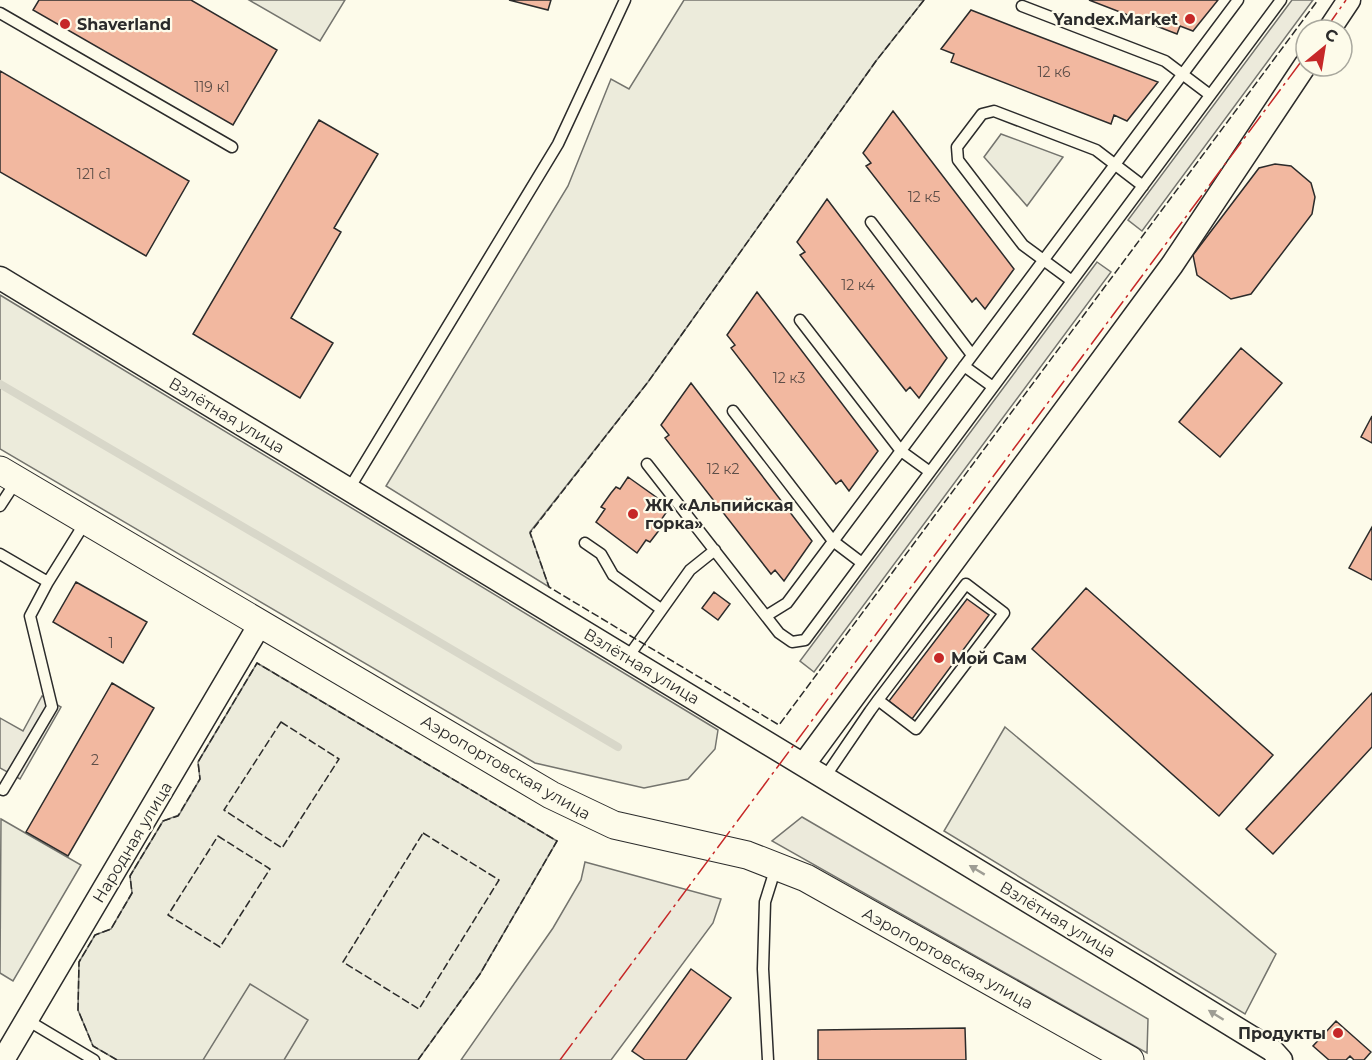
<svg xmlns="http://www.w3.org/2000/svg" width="1372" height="1060" font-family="Montserrat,sans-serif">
	<rect width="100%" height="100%" fill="#fdfbea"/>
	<!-- green -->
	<path fill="#ecebdb" stroke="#74746e" stroke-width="1.5" d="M249 0H345L320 41Z
		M684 0H924L876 61 648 382 530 532 549 587 386 486 568 186 611 79 629 89Z
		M1001 134 1063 157 1027 206 984 157Z
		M0 295 718 730 715 749 688 779 644 788 535 763 0 449Z
		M257 663 557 841 480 974 418 1060H117L93 1046 78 1010 79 962 95 935 111 929 132 893 130 876 163 821 179 815 200 779 198 762Z
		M1005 727 1276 954 1245 1014 944 831Z
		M1 819 81 865 13 981 0 973Z"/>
	<!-- parking -->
	<path fill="#eceadb" stroke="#74746e" stroke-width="1.5" d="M1292 0H1313L1142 231 1128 220Z
		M1097 262 1111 272 814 672 800 661Z
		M42 696 61 707 20 779 0 768V718L23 731Z
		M802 817 1148 1019 1147 1053 772 841Z
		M585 862 721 899 713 923 611 1060H461L553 928 581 880Z
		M250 984 308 1020 284 1060H203Z"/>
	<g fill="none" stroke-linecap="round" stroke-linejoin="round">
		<!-- stream -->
		<path stroke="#d8d7c9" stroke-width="8" d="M0 384 618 747"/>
	</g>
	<!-- building -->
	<path fill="#f2b8a0" stroke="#2b2b2b" stroke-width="1.5" d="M39 0H191L277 50 233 125 33 10Z
		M509 0H551L548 10Z
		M1089 0H1218L1193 31 1180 26 1177 34Z
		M971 10 1017 28 1158 82 1127 121 1114 115 1111 124 951 62 954 54 941 49Z
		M0 71 189 181 146 256 0 172Z
		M893 111 1014 269 985 309 976 298 972 302 866 166 871 163 863 153Z
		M319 120 378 154 334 228 341 232 291 318 333 343 300 398 193 334Z
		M1275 164 1291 166 1311 183 1315 197 1312 214 1251 294 1231 299 1197 275 1193 255 1259 168Z
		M827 199 947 358 919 398 910 387 906 391 800 255 805 252 797 242Z
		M757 292 878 451 849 491 841 480 836 484 731 348 735 345 727 335Z
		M1241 348 1282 383 1220 457 1179 422Z
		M691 383 812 541 784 581 775 570 771 574 665 438 669 435 661 425Z
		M1372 416V443L1361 437Z
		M628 477 670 507 661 520 664 522 660 529 650 542 646 540 637 553 596 522 605 509 601 507 611 493 616 487 620 489Z
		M1372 527V580L1349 568Z
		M76 582 147 622 123 663 53 622Z
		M1086 588 1273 755 1219 816 1032 649Z
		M714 592 730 604 718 620 702 608Z
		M967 599 989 615 912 719 889 701Z
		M112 683 154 708 68 856 26 832Z
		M1372 693V747L1273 854 1246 829Z
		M691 969 731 998 686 1060H645L632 1051Z
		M1336 1021 1371 1052 1364 1060H1354L1350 1056 1346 1060H1329L1313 1046Z
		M965 1028 966 1060H818V1030Z"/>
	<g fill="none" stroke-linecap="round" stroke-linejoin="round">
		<!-- service casing -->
		<g stroke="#2b2b2b" stroke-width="13">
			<path id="service" d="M1022 6 1165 61 1210 95
				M0 13 232 147
				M871 222 972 355
				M1072 281 1023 245 958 160 957 147 982 114 994 111 1096 150 1143 186
				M800 320 901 451 930 472
				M964 366 993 387
				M733 411 833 541 862 563
				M647 464 779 633 792 642 805 640 1281 0
				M349 489 558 144 625 0
				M0 506 17 480
				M585 543 601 554 613 575 661 609
				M0 554 48 582 30 616 52 707 3 790
				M48 582 86 521
				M766 616 787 603 1238 0
				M628 657 690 570 715 550
				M825 777 870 711 878 700 966 584 1004 613 916 729 878 700
				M27 1020 94 1060
				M768 1060 763 969 765 902 776 867"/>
		</g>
		<!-- minor casing -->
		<g stroke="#2b2b2b" stroke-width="25">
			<path id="minor" d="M1329 30 1349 0
				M0 278 1145 972 1272 1050 1281 1060
				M804 764 1172 265 1306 64
				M3 1060 260 624"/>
		</g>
		<!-- tertiary casing -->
		<g stroke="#2b2b2b" stroke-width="29">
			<path id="tertiary" d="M0 470 551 795 614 825 747 855 806 878 1130 1060"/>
		</g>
		<!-- service -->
		<use href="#service" stroke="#fdfbea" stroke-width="10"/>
		<!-- minor -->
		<use href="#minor" stroke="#fdfbea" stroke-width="22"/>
		<!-- tertiary -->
		<use href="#tertiary" stroke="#fdfbea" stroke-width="27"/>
		<!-- fence -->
		<path stroke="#2b2b2b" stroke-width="1.5" stroke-dasharray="8 3" stroke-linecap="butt" d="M924 0 876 61 648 382 530 533 549 587 779 725 1318 0
			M281 722 339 759 282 848 224 810Z
			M423 833 499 880 419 1009 343 962Z
			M218 836 270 869 220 947 168 915Z
			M117 1060 93 1046 78 1010 79 962 95 935 111 929 132 893 130 876 163 821 178 816 200 779 198 762 257 663 557 841 480 974 418 1060"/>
		<!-- power -->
		<path stroke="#c62828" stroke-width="1.5" stroke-dasharray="21 4.5 3 4.5" stroke-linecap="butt" d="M1325 30 1346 0
			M560 1060 1306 55"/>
	</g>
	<!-- one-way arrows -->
	<defs><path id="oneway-solid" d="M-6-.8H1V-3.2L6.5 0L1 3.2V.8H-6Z" transform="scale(1.5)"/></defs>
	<g fill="#9e9d94">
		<use href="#oneway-solid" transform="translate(977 870) rotate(-149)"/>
		<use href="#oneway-solid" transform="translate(1216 1015) rotate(-148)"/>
	</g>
	<!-- markers -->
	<g fill="#c62828" stroke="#fdfbea" stroke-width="2">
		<circle cx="1190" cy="19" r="6"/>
		<circle cx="65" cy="24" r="6"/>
		<circle cx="633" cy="514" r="6"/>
		<circle cx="939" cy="658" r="6"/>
		<circle cx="1338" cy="1033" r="6"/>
	</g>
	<g text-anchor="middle" stroke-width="4.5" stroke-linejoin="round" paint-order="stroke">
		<!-- number labels -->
		<g font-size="14" fill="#5d4e48">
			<text x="1054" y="77">12 к6</text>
			<text x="212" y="92">119 к1</text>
			<text x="94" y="179">121 с1</text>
			<text x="924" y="202">12 к5</text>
			<text x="858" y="290">12 к4</text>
			<text x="789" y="383">12 к3</text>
			<text x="723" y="474">12 к2</text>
			<text x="111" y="648">1</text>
			<text x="95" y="765">2</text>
		</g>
		<!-- poi labels -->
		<g font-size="16" font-weight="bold" fill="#2b2b2b" stroke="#fdfbea" text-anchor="start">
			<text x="1178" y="25" text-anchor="end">Yandex.Market</text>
			<text x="77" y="30">Shaverland</text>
			<text x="645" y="511">ЖК «Альпийская<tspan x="645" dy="18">горка»</tspan></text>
			<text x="951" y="664">Мой Сам</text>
			<text x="1326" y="1039" text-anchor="end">Продукты</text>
		</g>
		<!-- street labels -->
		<g font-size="16" fill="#2b2b2b" stroke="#fdfbea">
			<text transform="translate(227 415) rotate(31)" y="6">Взлётная улица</text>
			<text transform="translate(642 666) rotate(31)" y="6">Взлётная улица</text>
			<text transform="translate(506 767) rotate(30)" y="6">Аэропортовская улица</text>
			<text transform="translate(132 842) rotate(-59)" y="6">Народная улица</text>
			<text transform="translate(1058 919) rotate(31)" y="6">Взлётная улица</text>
			<text transform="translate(948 958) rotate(29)" y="6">Аэропортовская улица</text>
		</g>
	</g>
	<!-- north arrow -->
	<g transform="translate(1324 48) rotate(30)"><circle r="28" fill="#fdfbea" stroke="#a9a89e" stroke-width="1.5"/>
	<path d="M0-4.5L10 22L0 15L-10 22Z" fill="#c62828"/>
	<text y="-9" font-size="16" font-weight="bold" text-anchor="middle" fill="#2b2b2b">С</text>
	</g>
</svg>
